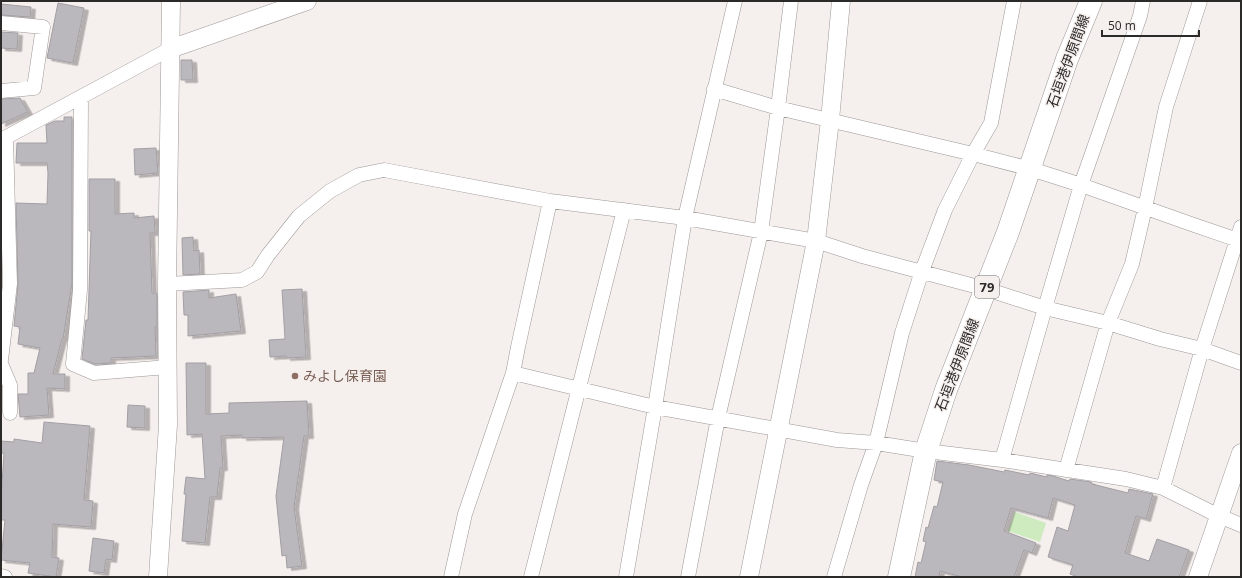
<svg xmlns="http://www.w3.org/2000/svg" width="1242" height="578" font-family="'Open Sans','Noto Sans JP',sans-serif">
	<defs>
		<filter id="shadow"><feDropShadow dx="4.5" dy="2.5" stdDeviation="0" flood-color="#0004"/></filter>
	</defs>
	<rect width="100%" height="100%" fill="#f5efed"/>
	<!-- green -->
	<path fill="#ceebbf" d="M1015 512 1046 523 1040 542 1008 531Z"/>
	<!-- building -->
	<path fill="#bab8bc" stroke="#a29fa4" filter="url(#shadow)" d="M58 3 84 8 73 63 47 58Z
		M1 4 31 7 30 17 1 15Z
		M1 32 18 33 17 49 1 48Z
		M181 60H192L193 80H181Z
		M20 98 28 112 1 124V99Z
		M64 117H72V283L63 339H62L53 374H65V389L47 388 49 415 20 417 18 394H28V373H34L40 348 18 344 20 327 14 326 18 284 16 203 47 204 48 173 47 163H16L17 143H47L46 125 55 121H64Z
		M156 148 158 173 135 175 134 149Z
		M89 179H115V214L134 213V218L154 216 155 233H150L152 293H157V327H155L156 356 111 358V363L95 364 82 359 86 320H88L91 231H89Z
		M193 237 194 251 199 250 200 274 183 275 182 238Z
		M302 289 306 357 286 358V356L270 357 269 340 285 339 282 290Z
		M209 290V298L236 294 241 331 188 336V315H184L183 292Z
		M186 363H206V414L229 413V403L307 401 309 436H304L294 507 302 566 287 568 286 555 282 556 276 496 284 437 242 438V435L221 436 223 468H220L217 497H210L205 543 182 541 186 494H184L186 477 205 479 202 434 187 435Z
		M128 405 145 406V428L127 427Z
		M44 422 90 426 84 500 93 501 91 527 53 524 52 557 59 558 56 577 28 573 30 563 1 560 5 520H1V499L4 453H1V441L14 442V439L42 443Z
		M937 461 969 465 1004 472 1005 470 1029 475 1030 473 1047 477V475L1053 476 1069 481 1070 479 1091 482 1092 483V484L1128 493 1129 489 1153 494 1146 519 1136 516 1125 553 1149 561 1157 539 1189 550 1179 577H1078L1070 574 1073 565 1048 557 1057 527 1068 531 1075 505 1053 498 1048 518 1011 508 1004 531 1036 543 1032 553 1024 550 1014 577H962L940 571 939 577H915L918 562 921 563 926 542 923 541 926 527 928 528 934 506 937 507 943 482 934 480Z
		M93 538 114 541 112 560 106 559 104 573 89 571Z"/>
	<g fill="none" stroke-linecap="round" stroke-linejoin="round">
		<!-- minor casing -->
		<g stroke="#9d9896" stroke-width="15">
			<path id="minor" d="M1 23 43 27 34 88 1 91
				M714 89 778 108 973 154 1031 169 1081 185 1194 225 1241 241
				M81 98 80 290 73 364 94 373 168 367
				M1 140 170 49
				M167 284 242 280 257 272 268 255 299 216 330 191 359 175 384 170 550 201 685 218 816 241 862 256 986 289 1045 308 1108 323 1160 339 1202 349 1241 363
				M1 360 10 284 6 137
				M1 364 10 385V413
				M513 373 655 407 837 440 876 443 926 451 1002 460 1126 479 1163 488 1219 516 1241 525
				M1002 460 1045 308 1081 185 1140 16 1143 1
				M1066 470 1108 323 1132 264 1145 208 1166 107 1200 1
				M1163 488 1202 349 1241 227
				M1 576 5 577
				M451 577 465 514 513 373 518 347 550 201
				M531 577 624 210
				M626 577 655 407 685 218 735 1
				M688 577 718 418 761 232 778 108 791 1
				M834 577 861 485 876 443 902 333 922 271 945 210 973 154 991 123 1014 1"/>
		</g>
		<!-- tertiary casing -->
		<g stroke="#9d9896" stroke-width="19">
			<path id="tertiary" d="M170 49 307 1
				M158 577 168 425 167 284 171 1
				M749 577 816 241 830 120 841 1
				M1198 577 1241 453"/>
		</g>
		<!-- primary casing -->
		<g stroke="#9d9896" stroke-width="23">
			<path id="primary" d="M899 577 926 451 946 390 1008 232 1067 59 1091 1"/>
		</g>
		<!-- minor -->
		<use href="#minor" stroke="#fff" stroke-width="14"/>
		<!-- tertiary -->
		<use href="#tertiary" stroke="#fff" stroke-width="18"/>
		<!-- primary -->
		<use href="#primary" stroke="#fff" stroke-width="22"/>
	</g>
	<!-- markers -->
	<circle fill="#8d6e63" stroke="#f5efed" stroke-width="1.5" cx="295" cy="376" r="4"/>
	<g text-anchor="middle" stroke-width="3" stroke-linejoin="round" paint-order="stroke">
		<!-- shield labels -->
		<rect fill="#f5efed" stroke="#686564" stroke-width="1" x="975" y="276" width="24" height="22" rx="3"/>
		<g font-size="13" font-weight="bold" fill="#2c2a29">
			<text x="987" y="292">79</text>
		</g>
		<!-- street labels -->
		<g font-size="14" fill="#2c2a29" stroke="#f5efed">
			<text transform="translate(1068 61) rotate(-70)" y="5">石垣港伊原間線</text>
			<text transform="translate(957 365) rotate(-69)" y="5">石垣港伊原間線</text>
		</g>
		<!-- education labels -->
		<g font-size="14" fill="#785e54" stroke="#f5efed" text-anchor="start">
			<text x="303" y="381">みよし保育園</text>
		</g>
	</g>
	<!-- border -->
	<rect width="1242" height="578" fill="none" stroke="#2c2a29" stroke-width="4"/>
	<!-- scale -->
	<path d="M1102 30v6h97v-6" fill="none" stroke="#2c2a29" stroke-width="2"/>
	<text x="1108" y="30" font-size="12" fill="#2c2a29" stroke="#f5efed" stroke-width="3" paint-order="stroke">50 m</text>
</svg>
